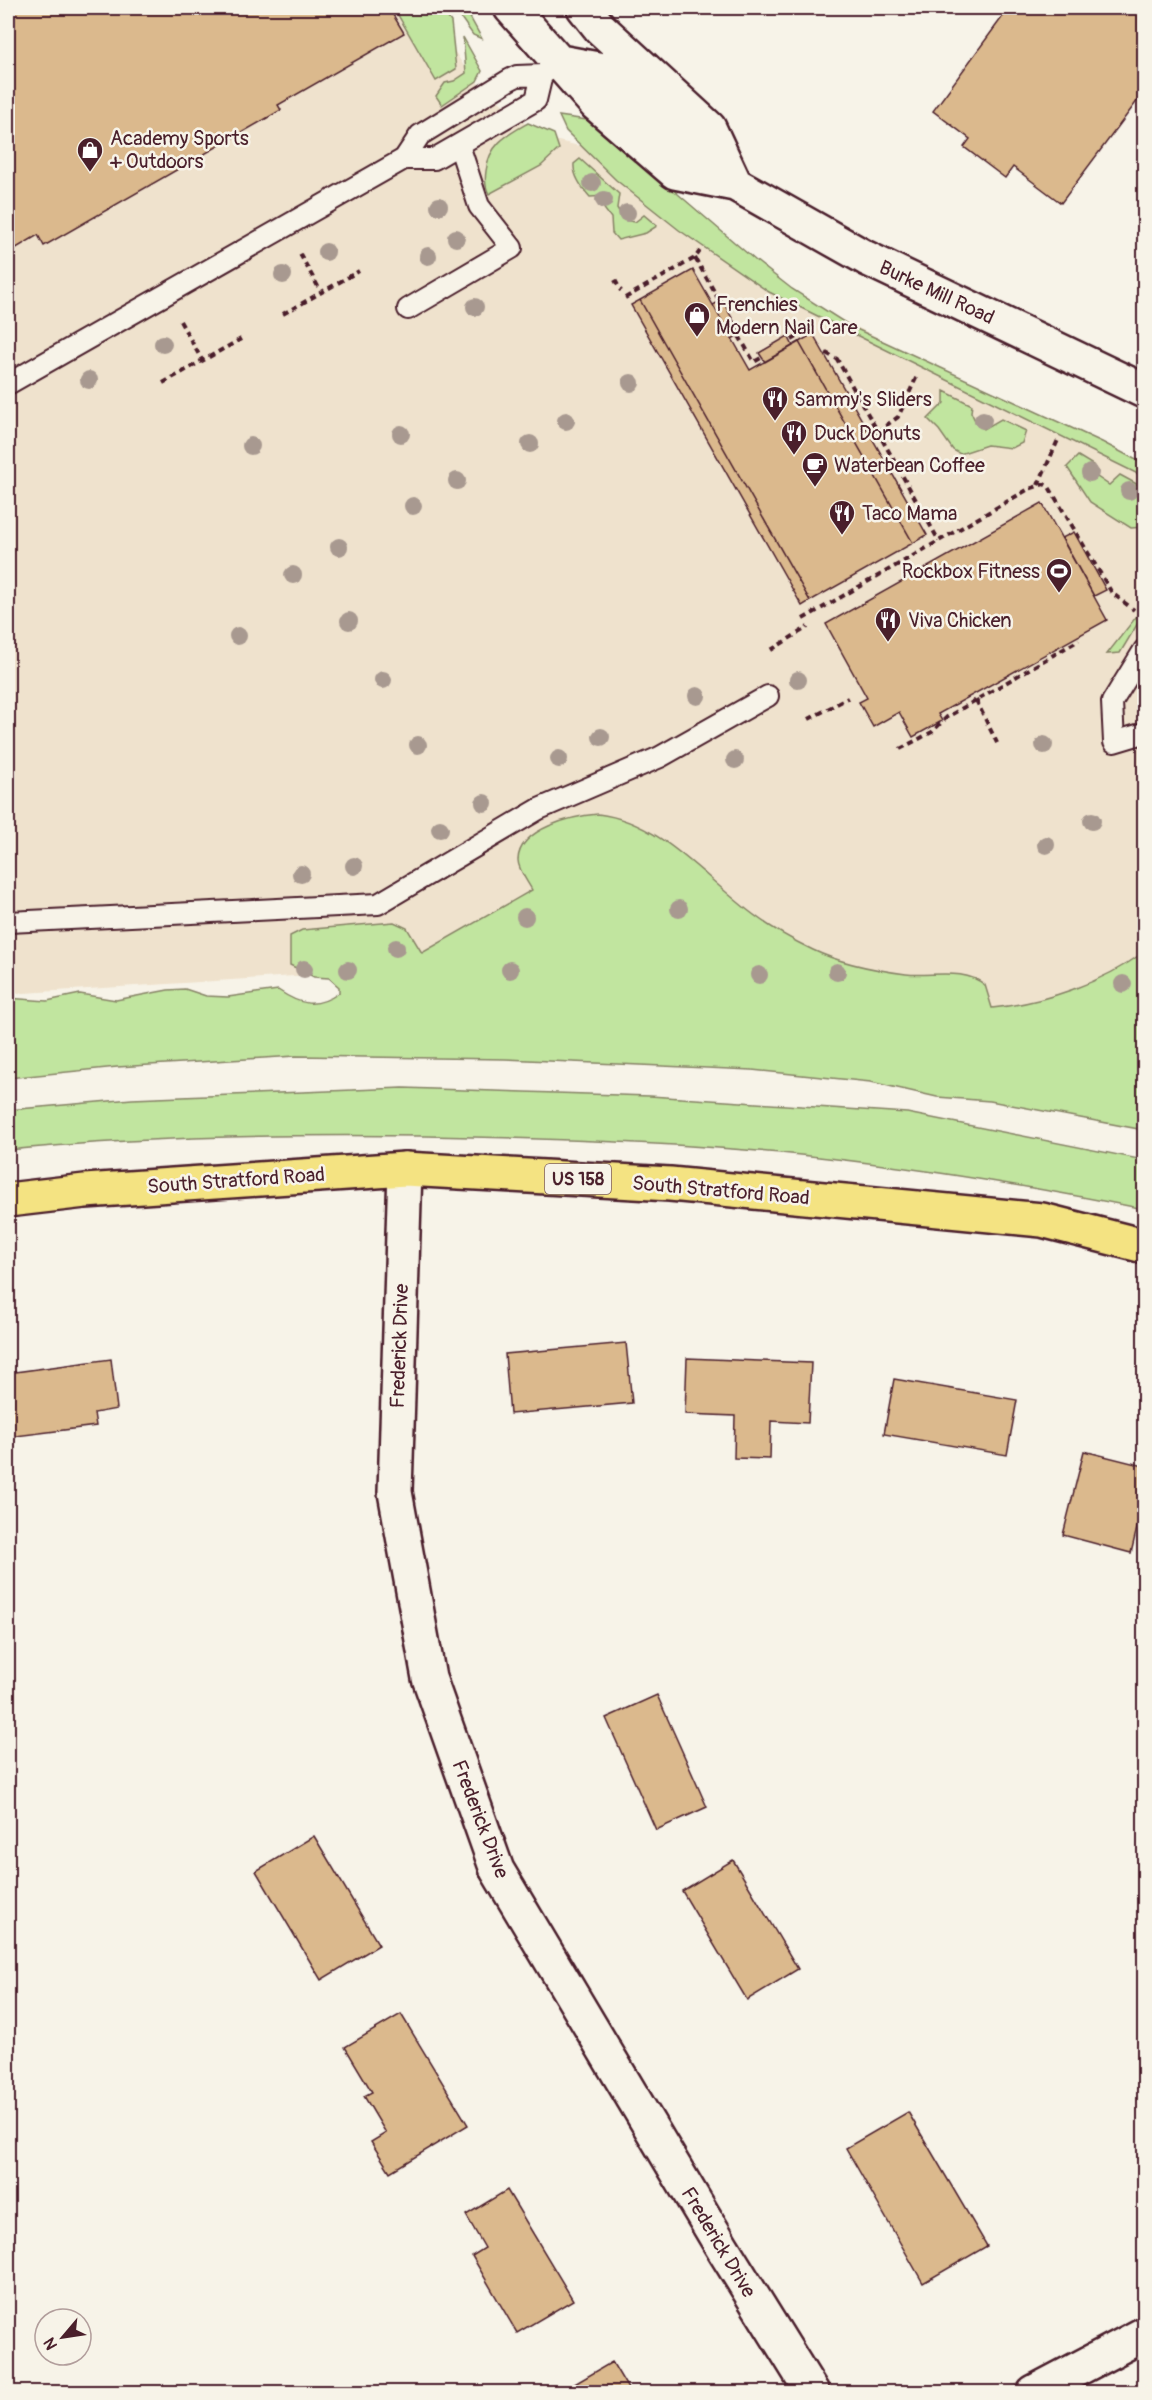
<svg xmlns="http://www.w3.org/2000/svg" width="1152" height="2400" font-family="Pangolin,sans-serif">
	<rect width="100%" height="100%" fill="#f7f3e8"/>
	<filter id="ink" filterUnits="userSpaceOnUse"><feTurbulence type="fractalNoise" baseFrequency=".0167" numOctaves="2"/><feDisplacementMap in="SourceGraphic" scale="12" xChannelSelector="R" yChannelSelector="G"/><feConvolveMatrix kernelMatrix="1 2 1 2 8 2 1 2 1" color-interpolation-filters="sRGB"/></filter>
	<g filter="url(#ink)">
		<!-- built -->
		<path fill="#efe2cd" d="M8 8H427L471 77 541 137 588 148 774 286 1144 470V964L989 1021 406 969 8 994Z"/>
		<!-- green -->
		<path fill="#c1e59f" stroke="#868265" stroke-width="1.5" d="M394 8H441L451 22 456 69 436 81Z
			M454 8H465L482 39 473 35Z
			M463 37 482 71 477 81 442 105 436 96 445 83 454 81 466 73Z
			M559 116 587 120 601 128 755 260 792 289 850 326 1102 442 1144 464V477L769 292 679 230 616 180 566 131Z
			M528 123 554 134 559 149 541 166 489 194C485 187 485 178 486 171 489 144 507 135 528 123Z
			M580 159 619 194 617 208 624 220 635 222 644 215 657 226 646 233 618 240 612 233 611 218 602 206 606 196 590 197C582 188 573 176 574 164Z
			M944 391 972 405 971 412 977 425 984 429 1001 419 1026 431 1022 443 1012 448 987 445 960 454 953 450 939 430 928 419 944 403Z
			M1078 456 1093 465 1085 471 1089 477H1097L1109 485 1120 475 1144 488 1141 502 1144 509V527L1131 528 1090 502 1067 467Z
			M1144 601V613L1120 653 1107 654 1140 612Z
			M598 814C656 821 697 869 739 903 761 922 786 937 813 950 840 963 875 970 906 974 931 977 964 967 985 985L992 1008C1044 1003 1102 983 1144 952V1130L990 1101 937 1097 871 1082 752 1070 505 1059 296 1056 117 1067 8 1078V998L47 1001 80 994 116 1000 168 990 185 989 206 996 228 997 278 990C300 1005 316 1009 339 993V987L329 978 314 977 290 965V936L302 930 394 922 407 928 422 953 532 890C528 882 518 870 518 860 519 828 574 816 598 814Z
			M403 1088 650 1096 907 1113 1144 1160V1209C1024 1185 903 1165 781 1153 663 1142 545 1138 426 1136 286 1134 147 1136 8 1150V1110L132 1099Z"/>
		<!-- building -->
		<path fill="#dbb98d" stroke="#4a1f2b" stroke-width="1.5" d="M8 8H389L404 33 278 105 281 110 44 246 38 235 8 253Z
			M1009 8H1144V92L1061 203 1013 167 1005 178 964 147 970 139 933 111Z
			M693 270 750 370 799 342 913 543 810 601 640 300Z
			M640 300 810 601 802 606 631 305Z
			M722 300 741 334 732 339 713 305Z
			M813 334 927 535 913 543 799 342Z
			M788 336 793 346 765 362 759 353Z
			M1042 503 1107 620 938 714 942 721 913 737 899 712 873 727 859 702 867 698 826 624Z
			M1074 532 1106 590 1094 596 1062 538Z
			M626 1343 632 1403 510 1414 505 1354Z
			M687 1358 811 1363 808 1423 771 1421 770 1459 734 1458 735 1416 685 1414Z
			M111 1359 117 1409 94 1413 96 1426 8 1437V1373Z
			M894 1379 1017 1400 1007 1455 884 1434Z
			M1084 1451 1144 1466V1499L1131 1553 1063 1535Z
			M657 1695 707 1807 656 1830 606 1718Z
			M314 1836 379 1945 321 1980 256 1871Z
			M733 1860 798 1969 747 2000 682 1891Z
			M401 2014 468 2125 390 2172 371 2142 386 2133 364 2096 372 2092 345 2047Z
			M908 2112 987 2246 923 2283 846 2148Z
			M507 2190 573 2300 517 2333 472 2256 485 2248 466 2215Z
			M612 2362 630 2392H561Z"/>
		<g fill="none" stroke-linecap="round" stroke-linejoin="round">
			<!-- lane casing -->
			<g stroke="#4a1f2b" stroke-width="24">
				<path id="lane" d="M404 159H434L536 100 542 75
					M408 309 512 248 479 206 459 145
					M8 384 404 159 420 135 509 80 517 76 542 75 560 62
					M1144 650 1112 702 1114 742 1144 733
					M8 919 9 922 378 904 539 809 660 757 768 696"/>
			</g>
			<!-- street casing -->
			<g stroke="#4a1f2b" stroke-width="38">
				<path id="street" d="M405 1169 395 1492 429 1678 497 1870 722 2247 812 2392
					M1034 2392 1144 2334"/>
			</g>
			<!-- secondary casing -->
			<g stroke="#4a1f2b" stroke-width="38">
				<path id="secondary" d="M511 8 596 104 675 172 735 184 866 258 1144 391
					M584 8 600 28 709 128 735 184
					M560 62 603 70 727 177"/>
			</g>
			<!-- primary casing -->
			<g stroke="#4a1f2b" stroke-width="38">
				<path id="primary" d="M8 1200 85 1191 405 1169 670 1184 1042 1220 1144 1246"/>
			</g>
			<!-- path -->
			<path stroke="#4a1f2b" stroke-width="4" stroke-dasharray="6 4.5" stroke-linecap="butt" d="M300 254 321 292
				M695 258 719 300
				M615 280 621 291
				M625 298 695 258 700 251
				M283 314 359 271
				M180 321 202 360
				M739 336 754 362 761 358
				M792 340 797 337 801 340
				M826 353 837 359 939 541
				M163 383 241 339
				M877 432 898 417 918 374
				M1038 485 1058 440
				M803 619 1029 489 1044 484 1049 487 1112 593 1134 610
				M771 650 808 627
				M976 700 998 745
				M809 719 848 698
				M900 749 932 732 947 717 1079 640"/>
			<!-- lane -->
			<use href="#lane" stroke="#f7f3e8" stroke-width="20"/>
			<!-- street -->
			<use href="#street" stroke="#f7f3e8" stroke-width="33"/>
			<!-- secondary -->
			<use href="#secondary" stroke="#f7f3e8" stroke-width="33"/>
			<!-- primary -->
			<use href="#primary" stroke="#f4e382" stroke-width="33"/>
		</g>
		<!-- trees -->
		<g fill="#a89990">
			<circle cx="592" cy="183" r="9"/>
			<circle cx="604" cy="200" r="9"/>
			<circle cx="439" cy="206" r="9"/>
			<circle cx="627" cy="213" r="9"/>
			<circle cx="456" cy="238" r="9"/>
			<circle cx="326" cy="252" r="9"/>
			<circle cx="428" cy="256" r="9"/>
			<circle cx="283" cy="275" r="9"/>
			<circle cx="475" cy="307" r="9"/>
			<circle cx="163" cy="344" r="9"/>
			<circle cx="89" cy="380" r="9"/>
			<circle cx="631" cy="383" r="9"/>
			<circle cx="983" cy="420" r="9"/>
			<circle cx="566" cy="421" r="9"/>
			<circle cx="401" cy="434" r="9"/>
			<circle cx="530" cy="444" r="9"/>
			<circle cx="251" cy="446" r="9"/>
			<circle cx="1090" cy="473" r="9"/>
			<circle cx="457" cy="481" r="9"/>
			<circle cx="1129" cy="491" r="9"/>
			<circle cx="413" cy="506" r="9"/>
			<circle cx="339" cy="547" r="9"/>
			<circle cx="293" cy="575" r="9"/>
			<circle cx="349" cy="621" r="9"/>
			<circle cx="238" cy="636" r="9"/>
			<circle cx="383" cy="680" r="9"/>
			<circle cx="798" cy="680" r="9"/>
			<circle cx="697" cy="696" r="9"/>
			<circle cx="601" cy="737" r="9"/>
			<circle cx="418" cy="745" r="9"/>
			<circle cx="1044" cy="745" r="9"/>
			<circle cx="559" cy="759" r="9"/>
			<circle cx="735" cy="760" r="9"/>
			<circle cx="484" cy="803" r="9"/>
			<circle cx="1092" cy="821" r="9"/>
			<circle cx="440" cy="829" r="9"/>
			<circle cx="1046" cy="845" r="9"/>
			<circle cx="354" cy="866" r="9"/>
			<circle cx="301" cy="874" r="9"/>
			<circle cx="679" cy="909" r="9"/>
			<circle cx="525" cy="917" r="9"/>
			<circle cx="396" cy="948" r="9"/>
			<circle cx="304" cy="969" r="9"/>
			<circle cx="348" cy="970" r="9"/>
			<circle cx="510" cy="970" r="9"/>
			<circle cx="837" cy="972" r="9"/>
			<circle cx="759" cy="975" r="9"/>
			<circle cx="1123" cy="984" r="9"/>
		</g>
	</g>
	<!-- icons -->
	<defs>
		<g id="shop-pin" transform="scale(1.35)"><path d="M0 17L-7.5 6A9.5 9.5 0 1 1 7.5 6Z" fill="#4a1f2b" stroke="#f7f3e8"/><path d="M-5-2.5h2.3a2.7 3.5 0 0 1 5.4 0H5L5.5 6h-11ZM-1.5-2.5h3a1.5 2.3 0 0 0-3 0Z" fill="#fff"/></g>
		<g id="restaurant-pin" transform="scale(1.35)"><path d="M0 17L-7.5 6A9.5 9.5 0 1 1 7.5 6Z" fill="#4a1f2b" stroke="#f7f3e8"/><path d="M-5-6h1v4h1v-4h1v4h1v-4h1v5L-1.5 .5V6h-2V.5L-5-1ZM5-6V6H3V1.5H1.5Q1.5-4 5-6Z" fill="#fff"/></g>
		<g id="cafe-pin" transform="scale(1.35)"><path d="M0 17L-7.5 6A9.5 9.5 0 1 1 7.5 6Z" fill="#4a1f2b" stroke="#f7f3e8"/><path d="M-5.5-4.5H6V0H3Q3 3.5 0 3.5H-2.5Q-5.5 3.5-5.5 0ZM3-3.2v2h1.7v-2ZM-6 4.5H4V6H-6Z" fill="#fff"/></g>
		<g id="stadium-pin" transform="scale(1.35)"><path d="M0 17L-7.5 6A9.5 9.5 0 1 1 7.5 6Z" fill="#4a1f2b" stroke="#f7f3e8"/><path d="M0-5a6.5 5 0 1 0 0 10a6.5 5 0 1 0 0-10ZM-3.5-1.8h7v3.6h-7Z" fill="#fff"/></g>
	</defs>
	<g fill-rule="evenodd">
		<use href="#shop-pin" x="90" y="150"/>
		<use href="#shop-pin" x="697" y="315"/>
		<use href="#restaurant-pin" x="775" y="399"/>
		<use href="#restaurant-pin" x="794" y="433"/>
		<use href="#cafe-pin" x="815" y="465"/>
		<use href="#restaurant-pin" x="842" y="513"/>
		<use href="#stadium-pin" x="1059" y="571"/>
		<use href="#restaurant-pin" x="888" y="620"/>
	</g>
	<g text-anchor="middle" stroke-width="5" stroke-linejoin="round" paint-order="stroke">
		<!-- shield labels -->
		<rect fill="#f7f3e8" stroke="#7e5f64" stroke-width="1.5" x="545" y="1164" width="66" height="30" rx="4.5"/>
		<g font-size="18" font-weight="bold" fill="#4a1f2b">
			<text x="578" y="1185">US 158</text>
		</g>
		<!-- poi labels -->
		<g font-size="20" fill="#4a1f2b" stroke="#f7f3e8" text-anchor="start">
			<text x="110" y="145">Academy Sports<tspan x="110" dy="23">+ Outdoors</tspan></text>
			<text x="716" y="311">Frenchies<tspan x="716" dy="23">Modern Nail Care</tspan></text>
			<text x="794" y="406">Sammy's Sliders</text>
			<text x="814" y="440">Duck Donuts</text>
			<text x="834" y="472">Waterbean Coffee</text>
			<text x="862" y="520">Taco Mama</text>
			<text x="1040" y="578" text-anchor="end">Rockbox Fitness</text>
			<text x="908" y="627">Viva Chicken</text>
		</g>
		<!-- street labels -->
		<g font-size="20" fill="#4a1f2b" stroke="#f7f3e8">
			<text transform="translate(937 292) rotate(25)" y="7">Burke Mill Road</text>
			<text transform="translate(236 1180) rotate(-4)" y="7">South Stratford Road</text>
			<text transform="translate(721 1190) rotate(5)" y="7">South Stratford Road</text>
			<text transform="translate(399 1346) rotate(-88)" y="7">Frederick Drive</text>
			<text transform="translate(481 1819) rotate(69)" y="7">Frederick Drive</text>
			<text transform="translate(719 2242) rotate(59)" y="7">Frederick Drive</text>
		</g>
	</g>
	<!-- margin -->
	<rect width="1152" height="2400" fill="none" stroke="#f7f3e8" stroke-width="30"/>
	<rect x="15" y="15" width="1122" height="2370" fill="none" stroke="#4a1f2b" stroke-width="2" filter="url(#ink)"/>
	<!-- north arrow -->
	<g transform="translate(63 2337) rotate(241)"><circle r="28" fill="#f7f3e8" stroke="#b29e9c" stroke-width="1.5"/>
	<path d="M0-4.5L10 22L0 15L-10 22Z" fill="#4a1f2b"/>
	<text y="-9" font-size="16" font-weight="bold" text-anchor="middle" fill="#4a1f2b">N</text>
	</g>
</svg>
